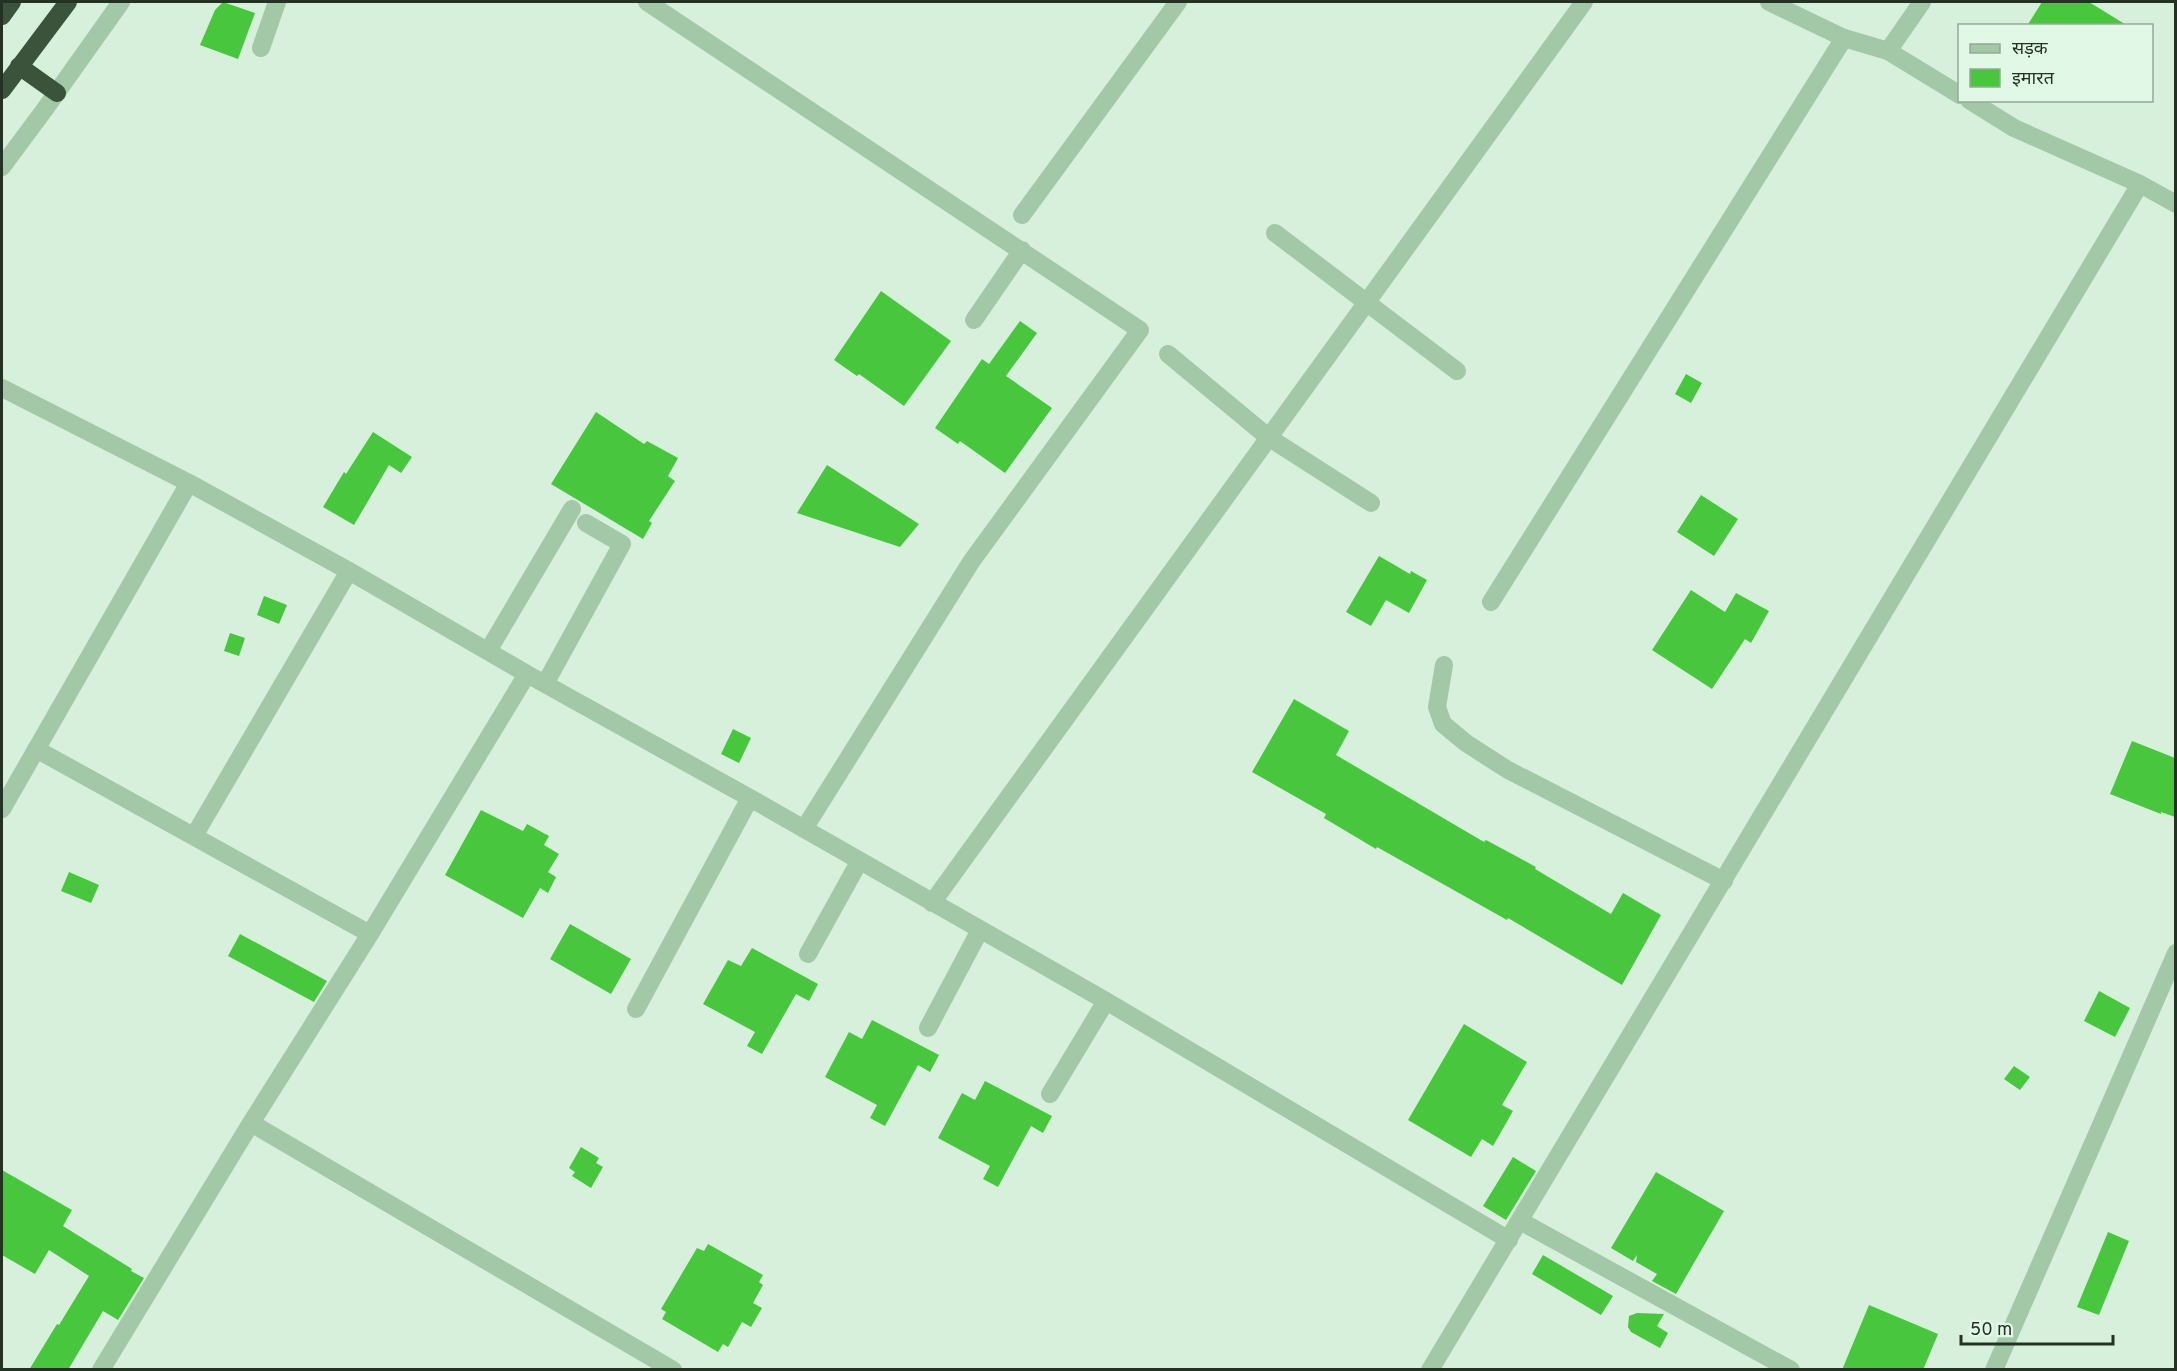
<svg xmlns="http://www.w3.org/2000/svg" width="2177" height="1371" font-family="Overpass,'Noto Sans Devanagari',sans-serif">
	<rect width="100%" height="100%" fill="#d6f0db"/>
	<!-- building -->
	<path fill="#47c63e" d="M223 2 255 13 238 59 200 45 215 10Z
		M2042 2H2089L2128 26H2027Z
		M881 291 951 341 904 406 859 374 857 376 834 360Z
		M1020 321 1037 333 1006 376 1052 408 1005 473 960 441 958 444 935 428 982 359 989 364Z
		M1686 374 1702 383 1691 403 1675 394Z
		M596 412 644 444 647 441 678 458 668 476 675 481 649 521 652 523 643 539 551 484Z
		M373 432 412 457 401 473 389 465 354 525 323 507 344 472 346 474Z
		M827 465 919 524 900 547 797 513Z
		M1701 495 1738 519 1714 556 1677 532Z
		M1379 556 1410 574 1411 571 1427 580 1409 613 1386 600 1371 626 1346 612Z
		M1691 590 1725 612 1736 593 1769 611 1751 643 1745 639 1712 689 1652 650Z
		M264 596 287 605 279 624 257 615Z
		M230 633 245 638 239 656 224 651Z
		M1294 699 1349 731 1336 755 1484 842 1486 840 1536 867 1535 869 1611 914 1623 893 1661 915 1622 985 1508 918 1507 920 1377 847 1376 849 1324 818 1326 814 1252 772Z
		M733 729 751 738 739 763 721 754Z
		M2132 741 2175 758V817L2161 812V814L2110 794Z
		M481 810 523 831 527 824 549 836 544 845 559 854 548 872 556 877 548 893 540 888 523 918 445 875Z
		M69 872 99 885 91 903 61 891Z
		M570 924 631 959 611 994 550 959Z
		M240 934 327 981 314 1002 228 956Z
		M752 948 818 984 809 1001 796 994 762 1054 747 1046 755 1032 703 1004 728 960 741 966Z
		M2099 991 2130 1008 2115 1037 2084 1021Z
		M872 1020 939 1055 930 1072 918 1065 885 1126 870 1118 877 1105 825 1077 849 1032 862 1039Z
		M1464 1024 1527 1062 1502 1105 1513 1111 1493 1146 1482 1139 1471 1157 1408 1120Z
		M2014 1066 2030 1077 2020 1090 2004 1079Z
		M985 1081 1052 1116 1043 1133 1031 1126 998 1187 983 1179 990 1166 938 1138 962 1093 975 1100Z
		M581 1147 599 1158 596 1163 603 1167 591 1188 572 1176 575 1172 569 1168Z
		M1513 1157 1536 1171 1506 1220 1483 1206Z
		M2 1170 72 1210 63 1226 132 1269 131 1271 144 1278 118 1320 103 1311 68 1370H29L57 1324 59 1325 89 1276 49 1250 35 1274 2 1255Z
		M1656 1172 1724 1211 1676 1294 1652 1281 1657 1274 1636 1262 1637 1255 1633 1261 1611 1248Z
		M2108 1232 2129 1241 2099 1315 2077 1307Z
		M708 1244 763 1275 759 1282 763 1285 753 1303 762 1308 751 1327 742 1322 728 1347 723 1344 718 1352 662 1319 666 1312 661 1309 697 1248 704 1251Z
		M1543 1255 1613 1296 1601 1315 1532 1274Z
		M1869 1305 1938 1334 1923 1370H1842Z
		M1637 1313 1664 1314 1657 1326 1668 1333 1660 1348 1631 1332 1628 1327 1629 1316Z"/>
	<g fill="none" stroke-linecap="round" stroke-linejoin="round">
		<!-- minor -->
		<path stroke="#a2c8a8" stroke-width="18" d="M647 2 1140 330 971 562 804 829
			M1769 2 1844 38 1888 51 1960 95
			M261 48 277 2
			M1888 51 1922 2
			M1969 100 2014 128 2140 184 2176 204
			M2 167 45 109 121 2
			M1022 215 1178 2
			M1275 233 1457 371
			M974 320 1022 250
			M1168 354 1268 437 1371 503
			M2 388 189 483 349 571 527 674
			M1491 602 1844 38
			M488 651 572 509
			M1444 665 1437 707 1443 724 1466 743 1508 770 1724 881
			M545 684 622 544 586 523
			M36 749 370 934
			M2 809 189 483
			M194 836 349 571
			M932 903 1584 2
			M808 954 859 862
			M636 1009 750 798
			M928 1028 980 930
			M1050 1094 1106 1001
			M1520 1221 1791 1370
			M101 1370 251 1123
			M673 1370 251 1123 370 934 527 674 750 798 1106 1001 1509 1240
			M1430 1370 2140 184
			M1994 1370 2176 953"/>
		<!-- highway -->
		<path stroke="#3b533b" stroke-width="18" d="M2 16 12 2
			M19 66 57 93
			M2 90 68 2"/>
	</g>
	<!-- border -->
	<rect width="2177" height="1371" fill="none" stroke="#243224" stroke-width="6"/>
	<!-- legend -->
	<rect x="1958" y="24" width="195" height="78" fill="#e1f8e7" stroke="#95a999" stroke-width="1.5"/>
	<rect x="1970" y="44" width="30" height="9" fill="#a2c8a8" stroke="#95a999" stroke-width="1.5"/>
	<text x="2012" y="54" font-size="18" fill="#243224">सड़क</text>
	<rect x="1970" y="69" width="30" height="18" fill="#47c63e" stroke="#95a999" stroke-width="1.5"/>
	<text x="2012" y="84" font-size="18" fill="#243224">इमारत</text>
	<!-- scale -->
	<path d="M1961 1335v9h152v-9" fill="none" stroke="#243224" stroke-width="3"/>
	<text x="1970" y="1335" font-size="18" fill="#243224" stroke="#e1f8e7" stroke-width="4.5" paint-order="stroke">50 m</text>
</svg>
